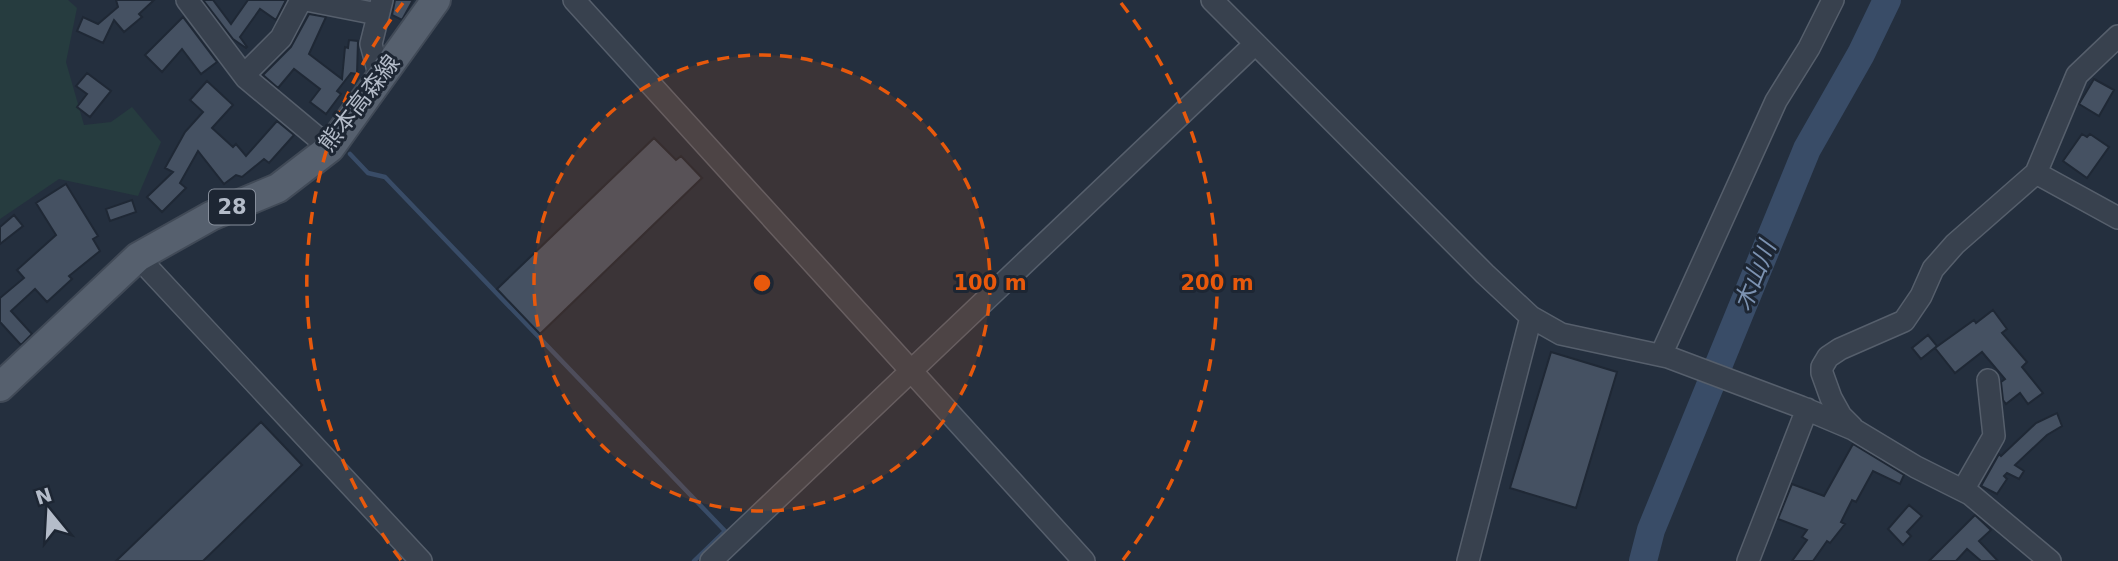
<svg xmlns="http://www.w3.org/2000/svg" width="2118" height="561" font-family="'DejaVu Sans','Noto Sans JP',sans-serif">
	<rect width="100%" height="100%" fill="#242f3e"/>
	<!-- green -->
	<path fill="#263c3f" d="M0 0H68L77 8 66 62 84 125 111 122 132 107 161 142 138 196 59 179 0 219Z"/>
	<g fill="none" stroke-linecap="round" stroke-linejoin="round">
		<!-- stream -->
		<path stroke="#394c67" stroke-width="4.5" d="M350 154 368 173 385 177 725 531 694 561"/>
		<!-- river -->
		<path stroke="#394c67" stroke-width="28" d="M1643 561 1651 530 1807 149 1861 54 1887 0"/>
	</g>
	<!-- building -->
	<path fill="#455162" stroke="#1f2835" stroke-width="2" d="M116 0H154L139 14 142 17 124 32 114 20 103 43 77 31 83 17 98 24 118 7Z
		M203 0H213L231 24 248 0H286L276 20 260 9 240 37 247 47 246 48 233 39Z
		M395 0H413L402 20 392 15Z
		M309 14 326 17 309 54 342 79 345 47 348 48 349 40 358 41 357 74 351 73 337 91 341 94 326 114 310 102 320 89 294 69 278 88 263 75 291 47Z
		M183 17 217 62 201 74 182 49 162 72 145 55Z
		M87 73 111 91 90 117 77 107 87 94 76 86Z
		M2094 79 2114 90 2099 116 2079 104Z
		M207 81 233 105 212 128 233 147 236 144 246 156 277 121 294 135 269 163 264 159 242 177 236 175 224 184 198 151 180 183 186 188 162 212 147 197 173 172 165 168 185 132 203 112 190 100Z
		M2082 134 2087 137 2090 134 2109 147 2087 178 2063 161Z
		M654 138 676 160 681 156 702 178 540 334 497 289Z
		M66 184 98 236 93 239 100 251 69 276 72 279 47 302 35 289 11 311 32 334 21 345 0 322V298L24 278 17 270 56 235 36 203Z
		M132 200 136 212 110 221 106 209Z
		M14 215 23 226 0 244V227Z
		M1993 310 2007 329 2002 333 2027 362 2022 367 2043 393 2028 404 2020 393 2006 404 2003 400 2001 382 2005 379 1982 352 1955 373 1935 348 1974 320 1976 323Z
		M1928 335 1937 346 1921 359 1912 348Z
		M1551 352 1617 372 1576 508 1510 488Z
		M2057 413 2062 426 2047 435 2015 465 2024 471 2019 479 2007 473 2004 476 2007 479 1997 494 1981 486 1999 454 2001 456 2036 423Z
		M261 422 302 465 203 561H116Z
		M1853 444 1904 475 1900 484 1873 471 1856 502 1852 500 1841 522 1845 524 1830 543 1827 541 1813 561H1792L1807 540 1802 537 1807 530 1778 519 1792 484 1824 496Z
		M1909 505 1922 516 1907 532 1911 536 1903 545 1888 529Z
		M1975 515 1991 530 1979 541 1998 561H1981L1967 549 1956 561H1929Z"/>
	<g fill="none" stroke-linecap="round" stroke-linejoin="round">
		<!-- minor casing -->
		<g stroke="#565f6c" stroke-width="24">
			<path id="minor" d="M187 0 246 78 330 148
				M306 0 377 14
				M574 0 1084 561
				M1212 0 1485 274 1531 317 1561 334 1668 357 1801 407 1853 429 1916 467 1970 494 2050 561
				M244 75 281 38 301 0
				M380 78 371 44 382 0
				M2036 173 2118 218
				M138 257 421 561
				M1661 355 1776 101 1809 48 1833 0
				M1852 427 1841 416 1831 398 1822 373V367L1828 357 1840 349 1904 321 1921 296 1933 269 1955 244 2036 173 2077 75 2118 36
				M1963 490 1994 436 1988 380
				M711 561 1255 44
				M1468 561 1531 317
				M1748 561 1807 409"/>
		</g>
		<!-- major casing -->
		<g stroke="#414a57" stroke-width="32">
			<path id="major" d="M0 387 138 257 211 216 278 188 330 148 436 0"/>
		</g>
		<!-- minor -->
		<use href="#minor" stroke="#38414e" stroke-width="21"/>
		<!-- major -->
		<use href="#major" stroke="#56606e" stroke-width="28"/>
	</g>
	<!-- distance rings -->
	<circle cx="762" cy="283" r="228" fill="#e8590c" fill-opacity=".12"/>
	<g fill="none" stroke="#e8590c" stroke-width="3.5" stroke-dasharray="12 9">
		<circle cx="762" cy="283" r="228"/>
		<path d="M401 560A455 455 0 0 1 403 3M1121 3A455 455 0 0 1 1123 560"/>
	</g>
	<g text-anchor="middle" stroke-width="6" stroke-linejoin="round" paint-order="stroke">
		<!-- shield labels -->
		<rect fill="#1d2633" stroke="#878f9c" stroke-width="2" x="209" y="189.5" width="46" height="35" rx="5"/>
		<g font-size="21" font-weight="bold" fill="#b4bcc9">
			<text x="232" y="214">28</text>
		</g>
		<!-- street labels -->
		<g font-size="23" fill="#b4bcc9" stroke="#1d2633">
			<text transform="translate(359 103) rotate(-52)" y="8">熊本高森線</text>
		</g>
		<!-- water labels -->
		<g font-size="24" font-style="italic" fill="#7c92b1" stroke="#1d2633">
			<text transform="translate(1755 276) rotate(-68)" y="8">木山川</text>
		</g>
	</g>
	<circle cx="762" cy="283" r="10" fill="#e8590c" stroke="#1d2633" stroke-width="3.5"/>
	<g font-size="21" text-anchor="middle" font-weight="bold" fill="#e8590c" stroke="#1d2633" stroke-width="6" stroke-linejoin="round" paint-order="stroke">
		<text x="990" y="290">100 m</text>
		<text x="1217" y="290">200 m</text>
	</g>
	<!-- north arrow -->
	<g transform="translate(49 512) rotate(342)" stroke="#1d2633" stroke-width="5" paint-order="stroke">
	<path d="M0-5L12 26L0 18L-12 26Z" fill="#b4bcc9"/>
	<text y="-10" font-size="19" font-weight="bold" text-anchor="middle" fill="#b4bcc9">N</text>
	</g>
</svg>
